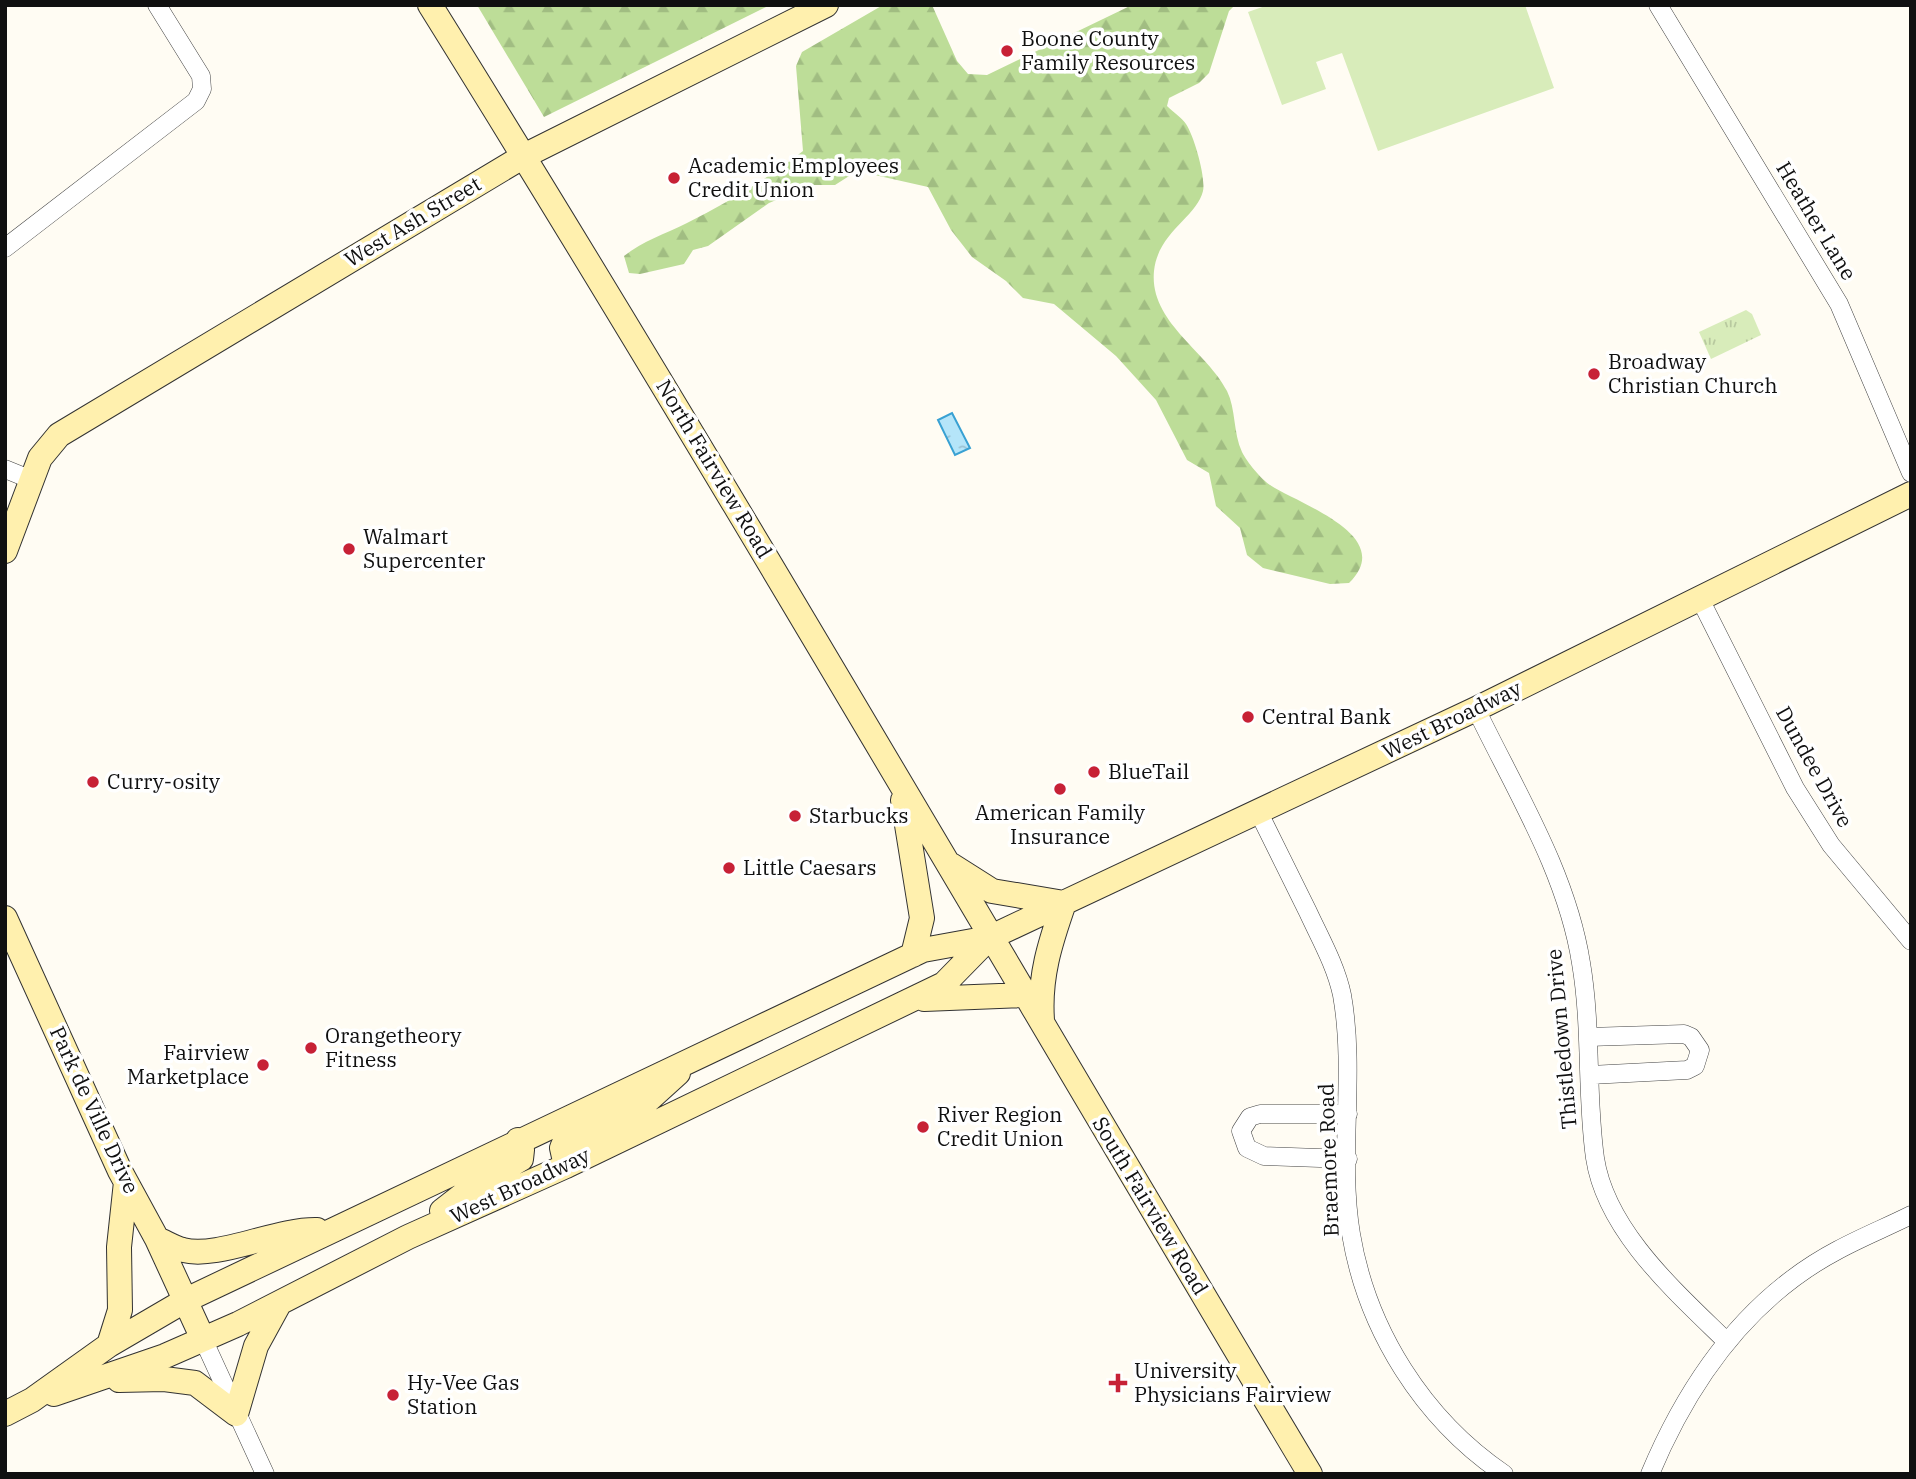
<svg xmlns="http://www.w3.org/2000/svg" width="1916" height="1479" font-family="'IBM Plex Serif',serif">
	<defs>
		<pattern id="grass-tufts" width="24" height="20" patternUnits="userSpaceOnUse" patternTransform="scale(1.75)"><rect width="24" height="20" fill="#d8ecba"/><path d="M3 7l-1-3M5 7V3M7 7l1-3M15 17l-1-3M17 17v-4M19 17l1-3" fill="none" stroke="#b8c99f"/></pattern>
		<pattern id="forest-firs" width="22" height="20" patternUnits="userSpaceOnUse" patternTransform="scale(1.75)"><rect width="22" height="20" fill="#bddd98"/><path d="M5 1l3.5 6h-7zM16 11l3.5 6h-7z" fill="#a1bd82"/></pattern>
		<pattern id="water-ripples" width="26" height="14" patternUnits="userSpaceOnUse" patternTransform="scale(1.75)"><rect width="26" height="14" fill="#b5e5f9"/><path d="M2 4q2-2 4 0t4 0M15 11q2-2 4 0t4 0" fill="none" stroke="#9bc3d4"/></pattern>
	</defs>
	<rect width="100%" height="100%" fill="#fffcf3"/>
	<!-- grass -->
	<path fill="url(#grass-tufts)" d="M1746 310 1752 314 1761 335 1711 359 1699 332Z"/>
	<!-- forest -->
	<path fill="url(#forest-firs)" d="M477 5H770L544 117Z
		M883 5H932L957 61 968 74 987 75 1132 5H1235L1229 11 1209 73 1199 83 1169 98 1167 106C1173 112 1182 118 1186 124 1194 136 1206 177 1203 191 1197 217 1158 232 1154 271 1149 322 1207 351 1227 391 1236 409 1233 433 1242 452 1247 462 1261 479 1270 485 1301 505 1397 536 1349 583L1330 584 1263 568 1247 555 1240 528 1216 506 1209 473 1187 460 1156 400 1116 356 1054 304 1023 298 1006 281 972 257 951 230 928 187 857 171 835 185H812L769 203 708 246 693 250 684 264 640 274 629 273 624 256C643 241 665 234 687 223 728 202 766 180 803 151L796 66 802 52Z"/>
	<!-- garden -->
	<path fill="#d8ecba" d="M1268 5H1525L1554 88 1378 151 1342 53 1316 62 1326 89 1282 105 1248 12Z"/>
	<!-- water -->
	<path fill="url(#water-ripples)" stroke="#39a1d3" stroke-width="2" d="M952 413 970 448 955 455 938 420Z"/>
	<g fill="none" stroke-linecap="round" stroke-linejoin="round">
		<!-- street casing -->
		<g stroke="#434343" stroke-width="19">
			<path id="street" d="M1658 5 1839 304 1911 473
				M5 248 196 101 202 89 201 76 157 5
				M5 469 32 480
				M1700 599 1795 788 1831 845 1911 941
				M1476 709C1515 790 1567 873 1581 963 1592 1027 1586 1094 1595 1158 1606 1231 1676 1292 1726 1341
				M1258 811C1275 845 1291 878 1308 912 1320 938 1336 966 1342 995 1356 1074 1338 1157 1351 1234 1367 1330 1423 1419 1504 1474
				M1588 1037 1684 1034 1691 1037 1700 1050 1695 1066 1687 1070 1590 1075
				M1348 1159 1264 1156 1247 1148 1241 1131 1250 1117 1260 1114H1348
				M203 1339 265 1474
				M1650 1474C1689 1381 1747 1298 1838 1250 1862 1237 1887 1227 1911 1215"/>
		</g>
		<!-- secondary casing -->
		<g stroke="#323232" stroke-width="26">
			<path id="secondary" d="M430 5C732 490 1017 984 1310 1474
				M5 551 40 458 59 435 524 156 826 5
				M903 800 922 918 913 955
				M951 865 992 891 1064 903C1050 943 1039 977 1042 1020
				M5 918 120 1171 157 1239 203 1339
				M924 999 1023 995
				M566 1166 562 1148 565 1141 646 1102 678 1073
				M442 1211 469 1190 521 1159 522 1150 518 1140
				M157 1239C165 1242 174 1248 183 1250 218 1259 276 1229 317 1230
				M109 1345 120 1310 119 1247 126 1182
				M119 1380 164 1379 195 1383 236 1414 256 1346 279 1304
				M54 1394 165 1356 238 1324 408 1237 566 1166 944 984 989 938
				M5 1414 32 1400 109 1345 186 1300 923 950 989 938 1476 709 1911 494"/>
		</g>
		<!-- street -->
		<use href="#street" stroke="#fff" stroke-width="18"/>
		<!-- secondary -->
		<use href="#secondary" stroke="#fff0ae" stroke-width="24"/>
	</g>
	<!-- markers -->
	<g fill="#c72136" stroke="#fff" stroke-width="2.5">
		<circle cx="1007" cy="51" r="7"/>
		<circle cx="674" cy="178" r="7"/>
		<circle cx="1594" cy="374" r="7"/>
		<circle cx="349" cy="549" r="7"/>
		<circle cx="1248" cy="717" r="7"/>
		<circle cx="1094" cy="772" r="7"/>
		<circle cx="93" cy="782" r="7"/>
		<circle cx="1060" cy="789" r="7"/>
		<circle cx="795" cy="816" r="7"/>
		<circle cx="729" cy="868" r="7"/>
		<circle cx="311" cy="1048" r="7"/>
		<circle cx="263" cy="1065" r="7"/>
		<circle cx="923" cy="1127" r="7"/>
		<path d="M1114.5 1372.5h7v7h7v7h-7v7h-7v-7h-7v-7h7z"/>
		<circle cx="393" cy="1395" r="7"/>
	</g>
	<g text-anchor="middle" stroke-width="7" stroke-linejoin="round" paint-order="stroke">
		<!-- poi labels -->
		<g font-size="21" fill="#101010" stroke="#fff" text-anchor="start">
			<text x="1021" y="46">Boone County<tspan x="1021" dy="24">Family Resources</tspan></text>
			<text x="688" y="173">Academic Employees<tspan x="688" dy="24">Credit Union</tspan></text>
			<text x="1608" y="369">Broadway<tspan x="1608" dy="24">Christian Church</tspan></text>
			<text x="363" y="544">Walmart<tspan x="363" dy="24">Supercenter</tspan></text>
			<text x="1262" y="724">Central Bank</text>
			<text x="1108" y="779">BlueTail</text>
			<text x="107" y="789">Curry-osity</text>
			<text x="1060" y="820" text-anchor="middle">American Family<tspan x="1060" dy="24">Insurance</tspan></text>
			<text x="809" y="823">Starbucks</text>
			<text x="743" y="875">Little Caesars</text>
			<text x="325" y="1043">Orangetheory<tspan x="325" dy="24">Fitness</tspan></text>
			<text x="249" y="1060" text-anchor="end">Fairview<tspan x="249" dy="24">Marketplace</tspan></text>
			<text x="937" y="1122">River Region<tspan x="937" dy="24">Credit Union</tspan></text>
			<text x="1134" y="1378">University<tspan x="1134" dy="24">Physicians Fairview</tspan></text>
			<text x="407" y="1390">Hy-Vee Gas<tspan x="407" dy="24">Station</tspan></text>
		</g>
		<!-- street labels -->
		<g font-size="21" fill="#101010" stroke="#fff">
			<text transform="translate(1816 221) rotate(59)" y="7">Heather Lane</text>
			<text transform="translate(413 222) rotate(-31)" y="7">West Ash Street</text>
			<text transform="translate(714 469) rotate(59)" y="7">North Fairview Road</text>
			<text transform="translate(1452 720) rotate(-26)" y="7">West Broadway</text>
			<text transform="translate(1814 767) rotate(61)" y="7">Dundee Drive</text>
			<text transform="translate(1562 1039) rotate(-95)" y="7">Thistledown Drive</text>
			<text transform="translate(94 1110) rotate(65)" y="7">Park de Ville Drive</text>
			<text transform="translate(1329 1160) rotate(-92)" y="7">Braemore Road</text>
			<text transform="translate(520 1186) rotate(-25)" y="7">West Broadway</text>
			<text transform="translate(1150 1206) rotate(59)" y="7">South Fairview Road</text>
		</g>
	</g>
	<!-- border -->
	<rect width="1916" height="1479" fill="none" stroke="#101010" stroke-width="14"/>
</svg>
